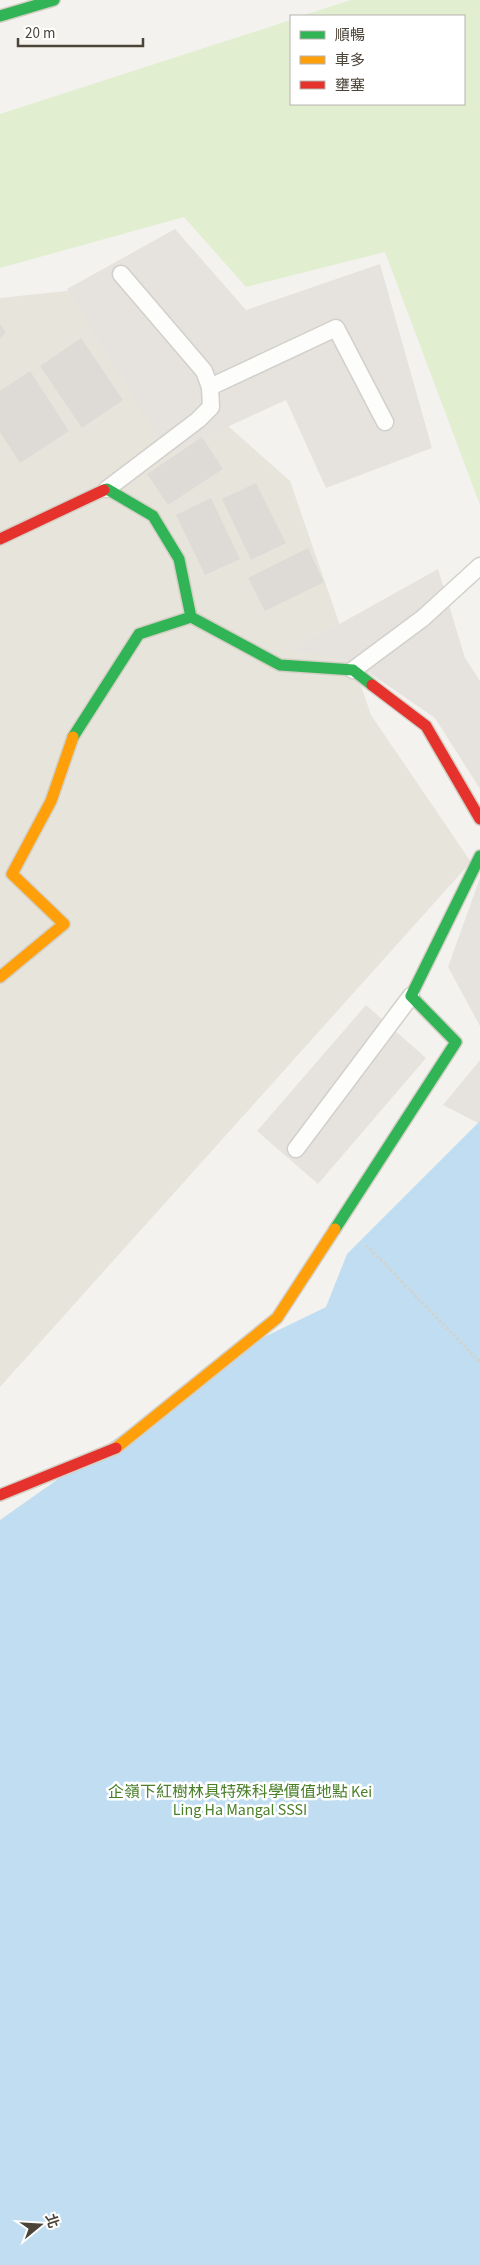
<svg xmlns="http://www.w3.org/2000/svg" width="480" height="2265" font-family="'Source Sans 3','Noto Sans TC',sans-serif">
	<rect width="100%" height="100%" fill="#f4f2ee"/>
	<!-- residential -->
	<path fill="#e7e4dc" d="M75 290 290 481 371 715 471 862 0 1387V298Z"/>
	<!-- green -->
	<path fill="#e1eecf" d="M351 0H480V505L385 252 246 287 184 217 0 268V114L291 20V104H464V16H301Z"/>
	<!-- parking -->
	<path fill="#e6e3df" d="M175 229 246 310 380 264 432 448 326 488 286 400 168 454 67 289Z
		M438 569 465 658 480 681V789L435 718 352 661 291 651Z
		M480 878V1026L448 967Z
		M366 1005 426 1058 318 1184 257 1131Z
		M480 1060V1124L443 1105Z"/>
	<!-- water -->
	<path fill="#c0ddf1" d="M480 1121V2265H0V1520L250 1344 326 1307 347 1254Z"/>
	<!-- building -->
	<path fill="#dedbd6" d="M0 324 6 333 0 338Z
		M81 338 123 400 82 428 40 366Z
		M30 371 69 431 20 463 0 432V391Z
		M202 437 223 469 168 505 147 474Z
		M256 483 286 543 251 560 222 499Z
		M211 498 240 559 205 575 176 515Z
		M308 548 324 582 265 611 248 578Z"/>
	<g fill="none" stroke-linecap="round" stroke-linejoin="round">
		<!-- lane casing -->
		<g stroke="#d2d0cb" stroke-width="19">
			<path id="lane" d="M210 387 336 328 385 422
				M107 489 198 420 211 407 210 387 204 371 121 274
				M353 670 423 618 480 566
				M296 1149 411 996"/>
		</g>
		<!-- fast casing -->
		<g stroke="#d3cfc5" stroke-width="14">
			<path id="fast" d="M0 16 54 0
				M104 490 107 489 153 516 179 559 191 617 280 665 353 670 372 685
				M73 737 139 634 191 617
				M335 1229 456 1042 411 996 480 856"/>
		</g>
		<!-- slow casing -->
		<g stroke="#d3cfc5" stroke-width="14">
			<path id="slow" d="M0 977 64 924 12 874 51 801 73 737
				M116 1448 277 1318 335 1229"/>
		</g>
		<!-- jam casing -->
		<g stroke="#d3cfc5" stroke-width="14">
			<path id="jam" d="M0 539 104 490
				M372 685 426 726 480 819
				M0 1495 116 1448"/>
		</g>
		<!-- path -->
		<path stroke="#d3d2cc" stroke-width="3" stroke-dasharray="2.5 2.5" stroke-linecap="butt" d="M366 1245 480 1362"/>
		<!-- lane -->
		<use href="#lane" stroke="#fdfdfc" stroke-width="16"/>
		<!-- fast -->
		<use href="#fast" stroke="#30b455" stroke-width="11"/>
		<!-- slow -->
		<use href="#slow" stroke="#ff9f0a" stroke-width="11"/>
		<!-- jam -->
		<use href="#jam" stroke="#e5322d" stroke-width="11"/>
	</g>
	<g text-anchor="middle" stroke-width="5" stroke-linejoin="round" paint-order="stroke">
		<!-- park labels -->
		<g font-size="16" fill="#4a7f2a" stroke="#fff">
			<text x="240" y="1797">企嶺下紅樹林具特殊科學價值地點 Kei<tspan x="240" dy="18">Ling Ha Mangal SSSI</tspan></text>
		</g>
	</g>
	<!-- legend -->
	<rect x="290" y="15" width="175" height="90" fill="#ffffff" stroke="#b7b4b0"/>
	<rect x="300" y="31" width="25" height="8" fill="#30b455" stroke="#b7b4b0"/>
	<text x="335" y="40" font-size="15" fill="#4b4439">順暢</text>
	<rect x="300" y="56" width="25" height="8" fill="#ff9f0a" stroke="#b7b4b0"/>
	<text x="335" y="65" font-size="15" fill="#4b4439">車多</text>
	<rect x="300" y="81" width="25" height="8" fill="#e5322d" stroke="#b7b4b0"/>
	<text x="335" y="90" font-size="15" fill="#4b4439">壅塞</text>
	<!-- north arrow -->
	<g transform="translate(40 2225) rotate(72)" stroke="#ffffff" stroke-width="4" paint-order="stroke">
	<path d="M0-4L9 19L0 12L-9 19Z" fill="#4b4439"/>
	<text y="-8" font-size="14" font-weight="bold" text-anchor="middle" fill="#4b4439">北</text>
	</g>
	<!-- scale -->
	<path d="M18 38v8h125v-8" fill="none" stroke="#4b4439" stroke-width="2.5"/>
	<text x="25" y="38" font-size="15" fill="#4b4439" stroke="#ffffff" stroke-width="4" paint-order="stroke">20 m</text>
</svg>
